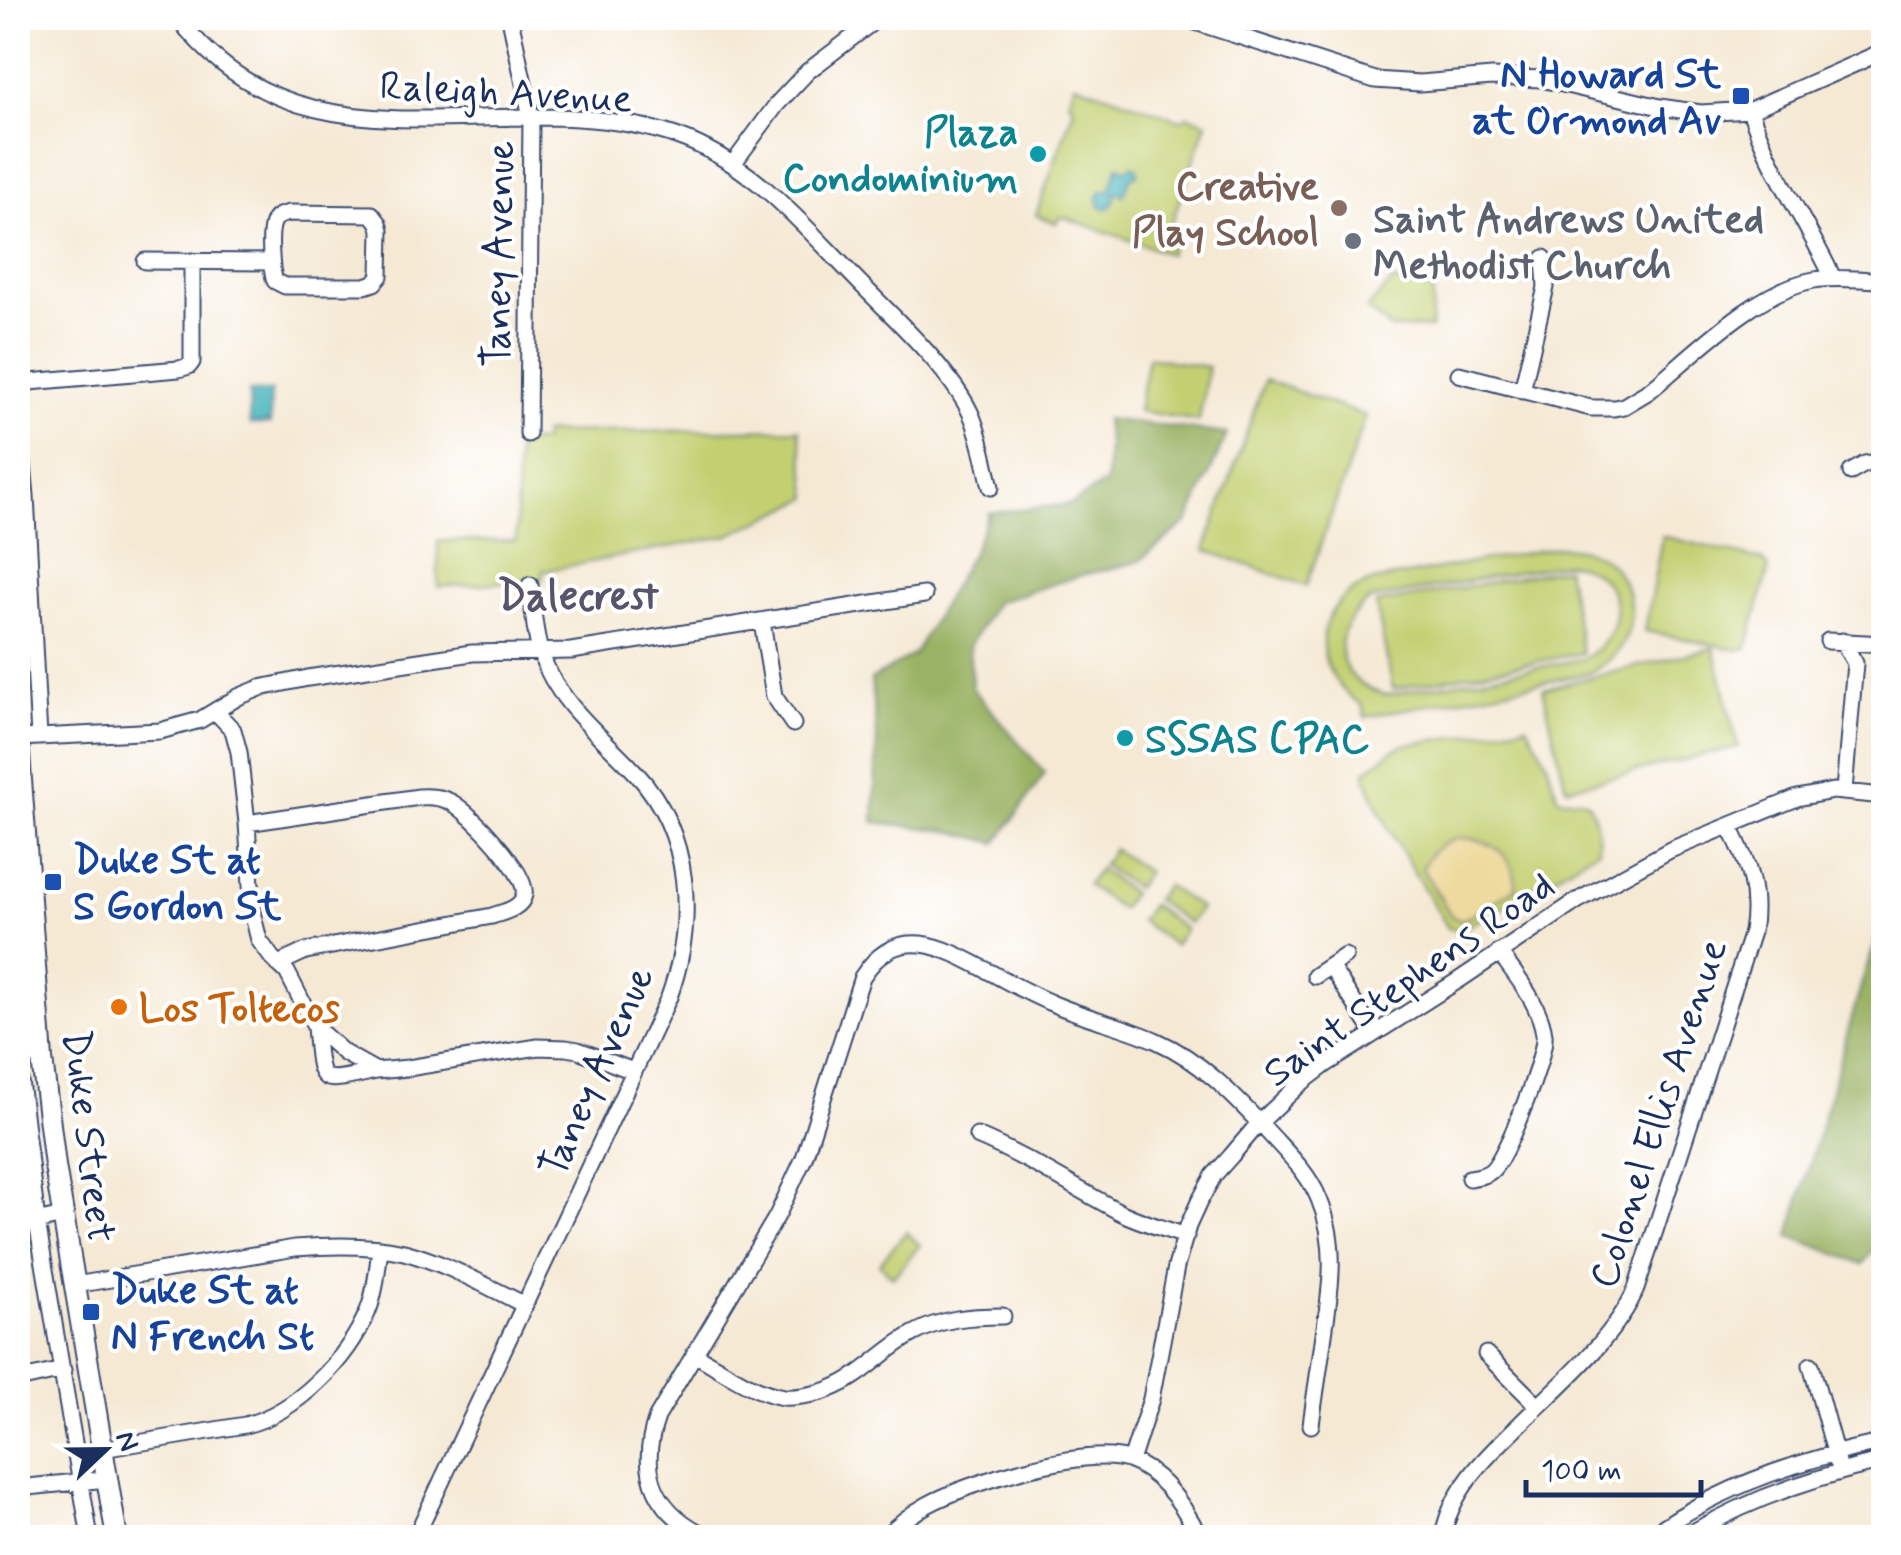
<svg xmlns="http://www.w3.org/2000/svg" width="1901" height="1555" font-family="Mynerve,sans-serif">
	<rect width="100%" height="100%" fill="#fff"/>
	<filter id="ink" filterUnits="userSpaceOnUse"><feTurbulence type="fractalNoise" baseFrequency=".01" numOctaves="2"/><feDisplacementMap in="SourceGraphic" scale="20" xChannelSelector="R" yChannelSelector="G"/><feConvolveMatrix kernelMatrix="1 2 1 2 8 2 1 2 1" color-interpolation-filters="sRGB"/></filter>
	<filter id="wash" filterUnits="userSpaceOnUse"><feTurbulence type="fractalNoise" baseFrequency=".0048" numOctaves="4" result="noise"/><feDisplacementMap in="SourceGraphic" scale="40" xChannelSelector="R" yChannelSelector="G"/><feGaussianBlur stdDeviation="2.25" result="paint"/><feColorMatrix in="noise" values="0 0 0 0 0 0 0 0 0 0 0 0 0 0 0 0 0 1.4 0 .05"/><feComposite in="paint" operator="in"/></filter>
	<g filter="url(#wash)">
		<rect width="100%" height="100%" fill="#f5e9d4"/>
		<!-- green -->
		<path fill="#c3d072" stroke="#6f8068" stroke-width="2.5" fill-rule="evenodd" d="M1075 83 1180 120 1188 116 1207 123 1169 230 1175 237 1169 254 1064 217 1058 219 1056 223 1036 215 1074 108 1069 101Z
			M1393 281 1433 290 1431 328 1391 329 1367 309Z
			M1148 357 1208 367 1199 421 1138 411Z
			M1265 380 1366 416 1306 586 1205 550Z
			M799 429 809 498 727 536 543 571 542 580 438 587V541H516L517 441 543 442V433Z
			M1662 536 1762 560 1769 568 1747 648 1739 650 1645 631Z
			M1558 547C1574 548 1589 549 1603 558 1614 565 1621 577 1626 589 1640 626 1622 655 1590 673L1365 717 1362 705C1319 679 1306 624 1351 592 1358 587 1366 584 1374 581ZM1566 563C1624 569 1632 632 1583 659L1387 695C1333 683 1326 631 1370 600Z
			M1566 568 1582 653 1393 689 1376 604Z
			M1714 648 1738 747 1566 788 1543 689Z
			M1527 725 1547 762 1558 798C1565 800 1578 797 1584 800 1595 806 1600 838 1598 849L1520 898 1459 931 1448 928C1418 878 1385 830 1365 775L1367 770 1393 750 1405 745Z
			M1113 849 1147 872 1136 888 1102 865Z
			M1099 869 1132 893 1121 909 1087 885Z
			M1166 885 1200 908 1189 924 1155 900Z
			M1151 905 1185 929 1174 945 1140 921Z
			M906 1232 920 1245 893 1277 879 1264Z"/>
		<!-- forest -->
		<path fill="#9ab264" stroke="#5a7061" stroke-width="2.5" d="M1105 419 1227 434 1188 522 1138 562 1078 576 996 602 969 646 972 688 1045 773 997 843 950 831 874 822 877 736 871 680 914 654 974 549 989 513 1072 504 1106 482 1108 445Z
			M1883 925V1236L1863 1264 1789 1236 1866 969Z"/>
		<!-- sand -->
		<path fill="#eeda9e" stroke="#84847e" stroke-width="2.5" d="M1460 838C1490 838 1516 855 1516 888L1462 920 1452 917 1422 869C1429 851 1442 843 1460 838Z"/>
		<!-- water -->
		<path fill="#3eafb7" stroke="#2c6f8a" stroke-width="2.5" d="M1133 165 1137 168 1138 174 1131 177 1124 195 1115 192C1117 218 1089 209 1101 191L1110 190 1118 166 1126 169Z
			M249 392H271L270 424H250Z"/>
	</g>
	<g filter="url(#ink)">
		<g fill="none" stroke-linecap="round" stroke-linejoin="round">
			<!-- minor casing -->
			<g stroke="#3c4b70" stroke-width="19">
				<path id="minor" d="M178 18C308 188 505 78 676 136 752 162 803 225 858 281 893 317 950 369 971 414 981 437 985 462 991 487
					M510 18 531 117 528 434
					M1183 18 1375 80 1420 83 1492 77 1541 79 1660 107 1701 113 1750 110 1884 51
					M1750 110C1769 169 1807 222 1833 278
					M733 164 777 104 808 71 878 18
					M289 213 372 214 379 223 381 230 380 276 374 283 365 286H285L275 281C271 271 268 231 274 221 277 215 283 215 289 213Z
					M145 261 271 262
					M1459 374 1591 408H1614L1624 406 1649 391C1694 354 1756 290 1814 280 1837 276 1861 280 1884 280
					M18 383 179 369 189 366 192 362V261
					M1522 391 1546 287 1544 258
					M18 410 26 496 39 737
					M1851 472 1865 464 1884 461
					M762 622 774 696 793 724
					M1828 641 1884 644
					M1842 641 1855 663 1844 791
					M215 711 233 730 239 752 247 823 253 916 259 940 272 958 287 972 315 1027 344 1053 376 1071 408 1068 538 1047 566 1048 578 1050 633 1071
					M18 738 160 731 200 720 238 697 260 688 308 678 472 653 571 651 924 595
					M247 823 419 797C430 796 441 797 451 802 470 812 529 874 524 895 521 909 503 912 492 916L306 951 278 964
					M1330 966 1374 1033
					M1315 976 1345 956
					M315 1027C321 1087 316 1084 376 1071
					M18 1064 37 1222 90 1538
					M977 1136C1027 1157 1071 1186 1118 1211 1139 1222 1163 1228 1186 1236
					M1469 1178C1476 1177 1485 1176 1491 1171 1506 1159 1547 1053 1544 1034 1540 1004 1516 976 1499 952
					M18 1226 63 1216
					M75 1285 295 1248C331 1245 369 1244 404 1252 446 1263 486 1286 525 1305
					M694 1354C722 1369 752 1392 784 1397 797 1398 810 1395 822 1392 861 1380 880 1352 913 1334 942 1318 971 1316 1003 1316
					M1486 1354 1538 1406
					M1811 1365 1838 1463
					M18 1380 63 1370
					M102 1449 245 1425C296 1413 348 1359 368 1311 376 1291 377 1270 380 1249
					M1131 1461 1151 1399 1176 1267 1188 1226 1199 1202 1214 1175 1231 1156 1259 1123 1300 1084 1325 1065 1459 980 1577 901 1670 850 1797 798 1833 791 1884 796
					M18 1488 107 1479
					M415 1538 669 997C696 922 692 834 636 773 602 736 558 704 541 654 534 633 533 607 530 585
					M711 1538C656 1515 637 1473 657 1417L777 1216 804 1158 862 977C897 922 942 946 988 971 1008 982 1028 993 1049 1002 1084 1018 1122 1025 1157 1041 1202 1061 1235 1097 1268 1132 1287 1153 1308 1172 1319 1199 1338 1244 1331 1287 1324 1334 1320 1364 1315 1394 1311 1425
					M884 1538C897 1525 911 1514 927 1505 967 1483 1085 1446 1128 1460 1162 1472 1185 1507 1200 1538
					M1443 1538C1449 1491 1488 1455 1520 1424 1559 1386 1615 1338 1636 1289L1752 932C1759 892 1748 862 1730 827
					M1648 1538C1716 1487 1802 1459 1884 1442
					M1683 1538C1746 1500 1812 1477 1884 1461"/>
			</g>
			<!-- major casing -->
			<g stroke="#3c4b70" stroke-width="24">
				<path id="major" d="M18 740 42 1059 55 1166 117 1538"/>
			</g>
			<!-- minor -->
			<use href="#minor" stroke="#fff" stroke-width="15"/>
			<!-- major -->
			<use href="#major" stroke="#fff" stroke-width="20"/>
		</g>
	</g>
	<!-- markers -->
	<g fill="#1a4fb4" stroke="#fff" stroke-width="4">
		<rect x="1731" y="86" width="20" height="20" rx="5"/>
		<rect x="43" y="872" width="20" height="20" rx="5"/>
		<rect x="81" y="1302" width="20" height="20" rx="5"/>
	</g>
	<g fill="#0f9aa8" stroke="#fff" stroke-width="4">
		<circle cx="1038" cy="154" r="10"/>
		<circle cx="1125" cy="738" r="10"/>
	</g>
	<circle fill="#8d6e63" stroke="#fff" stroke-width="4" cx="1339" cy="208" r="10"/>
	<circle fill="#6b7280" stroke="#fff" stroke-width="4" cx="1353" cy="241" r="10"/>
	<circle fill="#e8710a" stroke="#fff" stroke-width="4" cx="119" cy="1007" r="10"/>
	<g text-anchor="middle" stroke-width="8" stroke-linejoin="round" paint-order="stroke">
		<!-- transit labels -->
		<g font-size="40" font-weight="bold" fill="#164399" stroke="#fff" text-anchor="start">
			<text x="1721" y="87" text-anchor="end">N Howard St<tspan x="1721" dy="46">at Ormond Av</tspan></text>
			<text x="73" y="873">Duke St at<tspan x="73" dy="46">S Gordon St</tspan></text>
			<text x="111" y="1303">Duke St at<tspan x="111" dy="46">N French St</tspan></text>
		</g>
		<!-- street labels -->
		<g font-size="40" fill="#1b2f5e" stroke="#fff">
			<text transform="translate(506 91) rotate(3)" y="14">Raleigh Avenue</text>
			<text transform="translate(497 254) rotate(-89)" y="14">Taney Avenue</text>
			<text transform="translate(1408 978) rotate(-35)" y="14">Saint Stephens Road</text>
			<text transform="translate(595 1071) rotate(-66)" y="14">Taney Avenue</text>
			<text transform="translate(1657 1113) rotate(-72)" y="14">Colonel Ellis Avenue</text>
			<text transform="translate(90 1136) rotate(83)" y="14">Duke Street</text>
		</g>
		<!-- culture labels -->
		<g font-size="40" font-weight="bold" fill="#0d838f" stroke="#fff" text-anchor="end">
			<text x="1018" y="145">Plaza<tspan x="1018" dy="46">Condominium</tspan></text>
			<text x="1145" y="752" text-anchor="start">SSSAS CPAC</text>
		</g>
		<!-- education labels -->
		<g font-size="40" font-weight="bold" fill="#785e54" stroke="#fff" text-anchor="end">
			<text x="1319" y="199">Creative<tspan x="1319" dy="46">Play School</tspan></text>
		</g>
		<!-- worship labels -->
		<g font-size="40" font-weight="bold" fill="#5b616d" stroke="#fff" text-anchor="start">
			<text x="1373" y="232">Saint Andrews United<tspan x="1373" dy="46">Methodist Church</tspan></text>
		</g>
		<!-- food labels -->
		<g font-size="40" font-weight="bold" fill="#c56008" stroke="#fff" text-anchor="start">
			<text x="139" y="1021">Los Toltecos</text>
		</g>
		<!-- neighbourhood labels -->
		<g font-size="42" font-weight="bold" fill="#59546b" stroke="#fff">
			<text x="578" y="609">Dalecrest</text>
		</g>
	</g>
	<!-- margin -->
	<rect width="1901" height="1555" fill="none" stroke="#fff" stroke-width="60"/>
	<!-- north arrow -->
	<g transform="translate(105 1450) rotate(68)" stroke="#ffffff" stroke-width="8" paint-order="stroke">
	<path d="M0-8L18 38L0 25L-18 38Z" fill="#1b2f5e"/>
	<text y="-15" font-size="28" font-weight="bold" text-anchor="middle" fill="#1b2f5e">N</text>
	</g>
	<!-- scale -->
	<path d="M1526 1480v15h175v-15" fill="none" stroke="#1b2f5e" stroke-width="5"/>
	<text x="1541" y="1480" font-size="30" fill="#1b2f5e" stroke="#ffffff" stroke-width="8" paint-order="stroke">100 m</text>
</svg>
